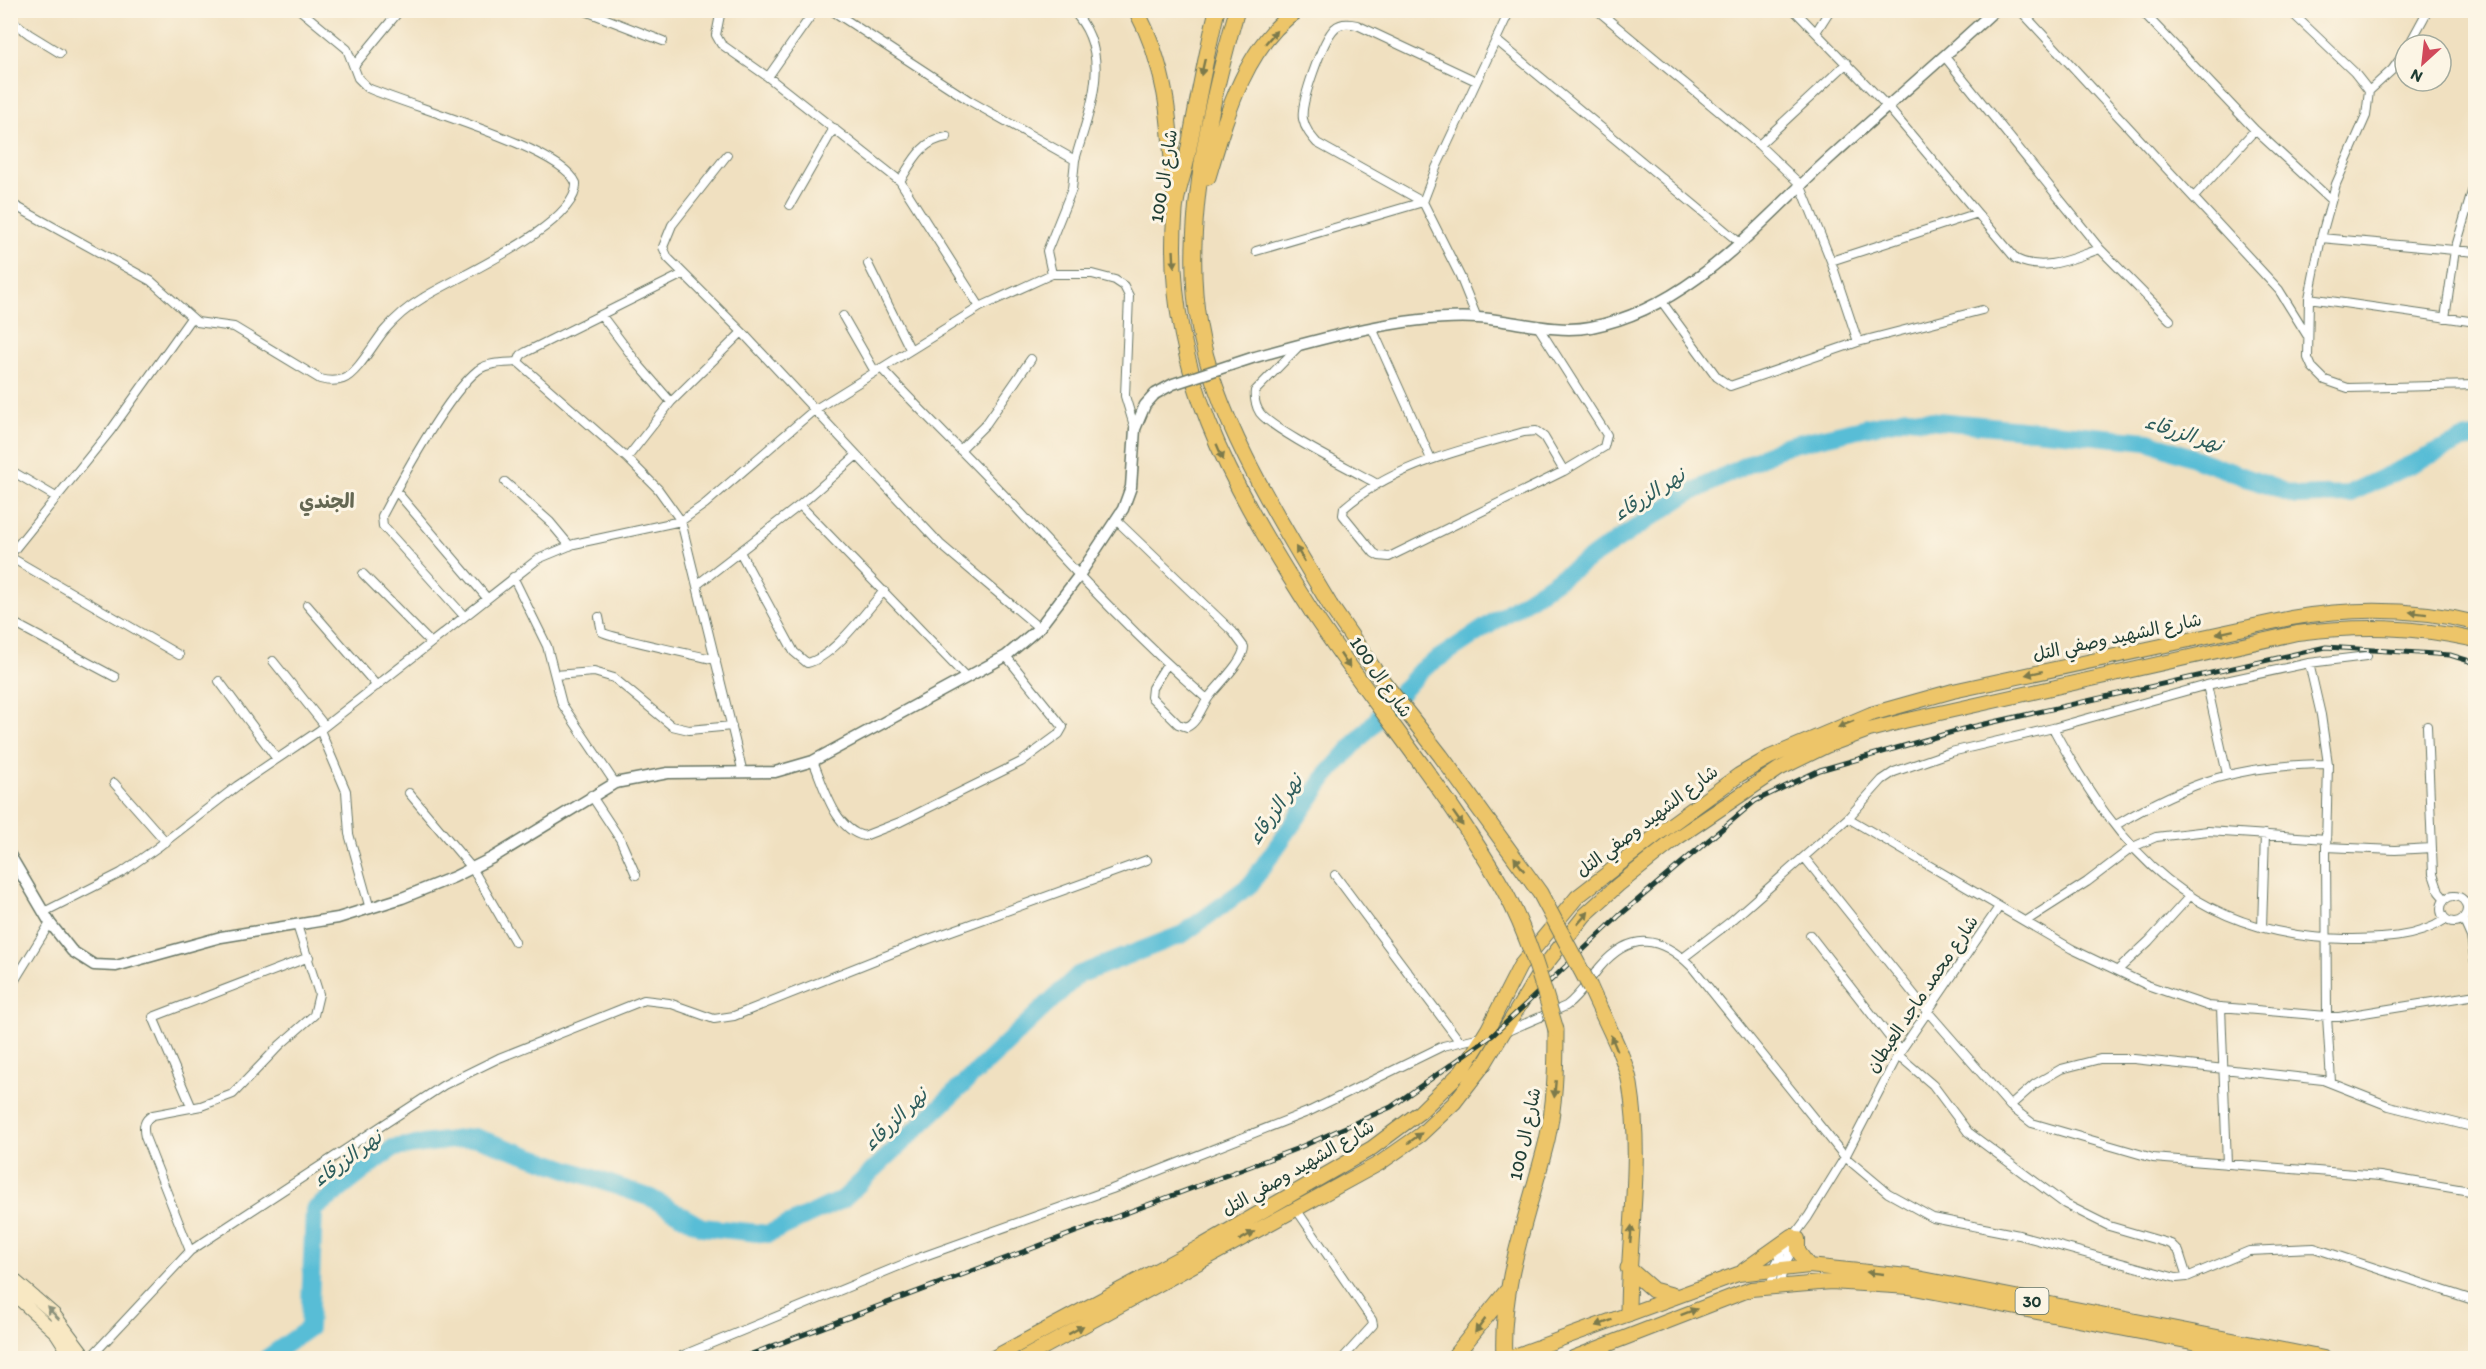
<svg xmlns="http://www.w3.org/2000/svg" width="2486" height="1369" font-family="Itim,'Playpen Sans Arabic',sans-serif">
	<rect width="100%" height="100%" fill="#fcf5e5"/>
	<filter id="ink" filterUnits="userSpaceOnUse"><feTurbulence type="fractalNoise" baseFrequency=".0167" numOctaves="2"/><feDisplacementMap in="SourceGraphic" scale="12" xChannelSelector="R" yChannelSelector="G"/><feConvolveMatrix kernelMatrix="1 2 1 2 8 2 1 2 1" color-interpolation-filters="sRGB"/></filter>
	<filter id="wash" filterUnits="userSpaceOnUse"><feTurbulence type="fractalNoise" baseFrequency=".008" numOctaves="4" result="noise"/><feDisplacementMap in="SourceGraphic" scale="24" xChannelSelector="R" yChannelSelector="G"/><feGaussianBlur stdDeviation="1.35" result="paint"/><feColorMatrix in="noise" values="0 0 0 0 0 0 0 0 0 0 0 0 0 0 0 0 0 1.4 0 .05"/><feComposite in="paint" operator="in"/></filter>
	<g filter="url(#wash)">
		<rect width="100%" height="100%" fill="#f0e0c0"/>
		<g fill="none" stroke-linecap="round" stroke-linejoin="round">
			<!-- river -->
			<path stroke="#58bdd6" stroke-width="18" d="M267 1358 309 1328 314 1210 393 1148 475 1137 651 1198 702 1227 768 1234 843 1199 1078 975 1183 934 1250 885 1326 776 1421 670 1684 496 1784 446 1907 418 2148 441 2296 496 2348 494 2463 440 2476 438"/>
		</g>
	</g>
	<g filter="url(#ink)">
		<g fill="none" stroke-linecap="round" stroke-linejoin="round">
			<!-- minor casing -->
			<g stroke="#687665" stroke-width="10">
				<path id="minor" d="M583 10 663 41
					M721 10 716 35 721 44 768 77 900 181 980 307
					M831 10 970 101 1075 160 1072 189 1047 251 1052 274
					M1072 10C1115 53 1089 110 1075 160
					M1597 10 1759 145 1800 184 1831 261 1858 342
					M1794 10 1887 106 2016 259C2045 273 2072 258 2100 249
					M2020 10 2279 290 2307 335
					M2141 10 2255 130 2331 200
					M2289 10 2354 72 2369 91 2366 116 2336 184 2321 238 2309 298 2308 358 2312 367 2325 380 2348 388 2476 385
					M10 19 29 34 60 53
					M1816 32 1830 10
					M1496 40 1740 243
					M2409 45 2428 10
					M1945 57 2100 249 2170 320
					M354 66 400 10
					M768 77 815 10
					M2369 91 2392 70 2405 52
					M1759 145 1847 63
					M727 155 672 225 663 247 668 258 742 332 940 544 1039 628
					M900 181C913 161 921 141 947 137
					M2194 197 2255 130
					M1423 202 1317 143C1311 136 1305 129 1303 119 1300 103 1323 39 1335 28 1341 22 1349 23 1357 25L1476 81
					M10 203 151 281 197 322 234 327 320 379C328 381 335 382 343 379 357 374 374 343 384 331 395 318 408 307 423 298 454 278 579 225 576 183 561 147 407 106 368 88L358 78 347 49 300 10
					M790 205 834 128
					M2321 238 2476 252
					M1256 251 1423 202
					M1831 261 1975 214
					M868 264 910 349
					M683 274 526 352 521 355 518 362 627 458 658 489 681 521 743 773
					M2309 298 2476 322
					M1662 302 1717 377 1730 386 1858 342 1982 310
					M602 316 638 364 671 402
					M843 316 874 370
					M1477 318 1460 276 1423 202 1436 168 1510 10
					M2445 318 2455 250 2476 178
					M1537 325 1607 435 1604 447 1564 471
					M1372 328 1431 459
					M1301 344 1255 391C1254 398 1256 407 1260 413 1274 431 1353 470 1377 484
					M881 368C926 417 975 463 1020 512 1080 577 1140 641 1207 699
					M1536 431 1544 437 1564 471 1389 557 1379 556 1374 553 1343 515 1344 508C1394 464 1463 450 1524 432Z
					M960 450 986 424 1031 359
					M627 458 671 402 742 332
					M10 470 56 497
					M505 482 550 522 570 546
					M396 491 487 598
					M800 505 966 677
					M1116 520 1233 632 1244 647C1244 661 1218 685 1209 697 1202 706 1198 722 1187 727L1178 724 1151 697 1152 688 1167 664
					M740 552 794 652 807 663C834 657 865 612 884 591
					M10 555 111 430 191 318
					M10 557 179 655
					M363 574 431 643
					M513 577 547 646 562 704 615 783
					M698 584 800 505 857 455
					M307 605 377 686
					M464 616 383 526 382 516C401 480 447 395 478 370 489 362 505 363 518 362
					M599 617 602 632C608 637 700 656 716 660
					M10 621 115 677
					M273 661 325 726
					M2309 663 2321 715 2328 764 2326 847 2395 850 2432 848
					M555 675 594 672 614 678 672 726 689 730 732 726
					M219 681 277 759
					M2207 685 2227 774
					M2427 726 2433 874 2439 892 2445 899
					M2053 728C2120 854 2194 936 2345 939 2378 939 2417 939 2446 919
					M320 730 346 791 349 834 370 909
					M813 761C824 786 834 829 864 836L900 822 1021 762 1059 734 1063 727 1006 656
					M114 783 166 842
					M409 793 472 868 515 942
					M591 795 620 839 636 875
					M1848 818 2072 949 2147 985 2208 1006 2339 1017 2476 995
					M2116 825C2191 780 2240 765 2328 764
					M2326 847 2327 1016 2331 1082
					M1804 857 1928 1012 2010 1106 2032 1123 2153 1158 2380 1176 2476 1192
					M1335 875 1460 1042
					M2441 909a13 13 0 1 1 26 0a13 13 0 1 1-26 0Z
					M44 912 121 873 158 847 237 786 320 730 538 559 574 544 681 521 705 504 814 410 980 307 1052 274H1092L1115 280 1124 286 1129 296 1125 396 1135 429
					M2463 919 2471 937 2476 970
					M2026 921 2087 882 2133 847 2156 837 2208 831 2327 839
					M2262 927 2265 834
					M1810 935 1901 1052
					M1683 958 1730 922 1848 818 1882 780 1894 772 1951 752 2053 728 2207 685 2309 663 2367 656
					M2118 970 2149 941 2189 897
					M10 988 50 923
					M2221 1007 2227 1164
					M1503 1033 1566 1006C1580 996 1589 980 1600 967 1631 931 1661 936 1692 967L1845 1157 1888 1193 1933 1218 2019 1235 2176 1278 2187 1277 2249 1251 2314 1248 2476 1301
					M1898 1055 1933 1085 1968 1132 2065 1204 2109 1226 2171 1244 2179 1252 2187 1277
					M2010 1106 2035 1084 2061 1069 2100 1059H2134L2323 1080 2389 1106 2476 1128
					M192 1108 153 1017 309 957
					M1296 1209 1372 1320 1373 1325 1343 1358
					M190 1251 444 1085 499 1058 644 1000 669 1003 714 1019 734 1016 918 943 1147 860
					M1780 1286 1783 1267 1797 1242
					M1771 1287 1774 1268 1782 1252 1808 1217 1845 1157 1898 1055 1999 907
					M90 1358 190 1251 145 1137C143 1128 143 1120 153 1115L201 1106 233 1094 280 1045 314 1015 319 994 297 925
					M676 1358 916 1259 1112 1189 1310 1111 1443 1046 1485 1036"/>
			</g>
			<!-- tertiary casing -->
			<g stroke="#687665" stroke-width="13">
				<path id="tertiary" d="M1255 357C1323 338 1408 314 1478 318 1514 320 1555 334 1591 327 1691 308 1760 221 1832 156 1886 107 1941 60 1995 10
					M10 855 50 923 72 951 94 965 116 966 221 937 338 918 402 898 454 877 492 858 615 783 668 773 775 772 813 761 1006 656 1039 628 1078 577 1123 509 1131 487 1135 429 1145 405 1155 394"/>
			</g>
			<!-- secondary casing -->
			<g stroke="#687665" stroke-width="14">
				<path id="secondary" d="M10 1276 54 1314 87 1358
					M10 1291 56 1333 72 1358"/>
			</g>
			<!-- primary casing -->
			<g stroke="#687665" stroke-width="16">
				<path id="primary" d="M1798 1239V1251L1809 1266
					M1744 1270 1792 1236
					M993 1358 1200 1247 1372 1148 1420 1112 1462 1071 1488 1029 1520 966 1577 897 1662 831 1739 775 1770 757 1871 714 1953 691 2291 618C2351 608 2416 608 2476 623
					M1024 1358 1380 1163 1420 1135 1454 1103 1485 1063 1539 973 1585 915 1618 885 1677 838 1779 769 1826 746 1869 730 1904 721 2297 633C2361 625 2412 626 2476 640
					M1509 1358 1738 1274 1809 1266 1908 1276 2324 1358
					M1573 1358 1751 1289 1831 1282 1909 1287 2274 1358"/>
			</g>
			<!-- motorway casing -->
			<g stroke="#687665" stroke-width="17">
				<path id="motorway" d="M1136 10C1169 71 1170 127 1174 193
					M1217 10C1205 60 1196 108 1187 158 1184 175 1176 193 1175 211 1162 366 1232 487 1312 612
					M1237 10C1210 103 1182 230 1199 325 1215 420 1281 523 1330 605
					M1208 177C1225 120 1245 44 1298 10
					M1590 987C1601 1013 1626 1058 1630 1084 1643 1161 1628 1237 1628 1314
					M1628 1268 1653 1290 1675 1296
					M1453 1358 1506 1292
					M1504 1358C1500 1283 1529 1213 1547 1140 1555 1104 1556 1067 1556 1030"/>
			</g>
			<!-- minor -->
			<use href="#minor" stroke="#fff" stroke-width="8"/>
			<!-- tertiary -->
			<use href="#tertiary" stroke="#fff" stroke-width="10"/>
			<!-- secondary -->
			<use href="#secondary" stroke="#f8e8c3" stroke-width="12"/>
			<!-- primary -->
			<use href="#primary" stroke="#edc569" stroke-width="14"/>
			<!-- motorway -->
			<use href="#motorway" stroke="#edc569" stroke-width="15"/>
			<!-- rail casing -->
			<g stroke="#1f3d34" stroke-width="5">
				<path id="rail" d="M741 1358 1296 1149 1391 1107 1493 1035 1620 915 1755 801 1820 770 1963 729 2326 647 2450 655 2476 663"/>
			</g>
			<!-- rail -->
			<use href="#rail" stroke="#fcf5e5" stroke-width="3" stroke-dasharray="9" stroke-linecap="butt"/>
			<!-- tertiary-bridge casing -->
			<g stroke="#687665" stroke-width="13" stroke-linecap="butt">
				<path id="tertiary-bridge" d="M1155 394 1173 384 1255 357"/>
			</g>
			<!-- motorway-bridge casing -->
			<g stroke="#687665" stroke-width="17" stroke-linecap="butt">
				<path id="motorway-bridge" d="M1330 605 1378 675 1441 756 1540 893 1590 987
					M1312 612C1374 706 1449 792 1504 890 1528 934 1542 982 1556 1030"/>
			</g>
			<!-- tertiary-bridge -->
			<use href="#tertiary-bridge" stroke="#fff" stroke-width="10"/>
			<!-- motorway-bridge -->
			<use href="#motorway-bridge" stroke="#edc569" stroke-width="15"/>
		</g>
		<!-- one-way arrows -->
		<defs><path id="oneway-solid" d="M-6-.8H1V-3.2L6.5 0L1 3.2V.8H-6Z" transform="scale(1.5)"/></defs>
		<g fill="#7c7a4c">
			<use href="#oneway-solid" transform="translate(1271 37) rotate(-49)"/>
			<use href="#oneway-solid" transform="translate(1203 67) rotate(103)"/>
			<use href="#oneway-solid" transform="translate(1174 259) rotate(87)"/>
			<use href="#oneway-solid" transform="translate(1220 452) rotate(67)"/>
			<use href="#oneway-solid" transform="translate(1300 554) rotate(-121)"/>
			<use href="#oneway-solid" transform="translate(2418 613) rotate(-173)"/>
			<use href="#oneway-solid" transform="translate(2225 632) rotate(168)"/>
			<use href="#oneway-solid" transform="translate(1345 661) rotate(56)"/>
			<use href="#oneway-solid" transform="translate(2034 673) rotate(168)"/>
			<use href="#oneway-solid" transform="translate(1846 724) rotate(158)"/>
			<use href="#oneway-solid" transform="translate(1458 819) rotate(55)"/>
			<use href="#oneway-solid" transform="translate(1519 864) rotate(-126)"/>
			<use href="#oneway-solid" transform="translate(1583 918) rotate(-49)"/>
			<use href="#oneway-solid" transform="translate(1614 1043) rotate(-112)"/>
			<use href="#oneway-solid" transform="translate(1555 1089) rotate(95)"/>
			<use href="#oneway-solid" transform="translate(1415 1138) rotate(-37)"/>
			<use href="#oneway-solid" transform="translate(1631 1234) rotate(-85)"/>
			<use href="#oneway-solid" transform="translate(1247 1236) rotate(-29)"/>
			<use href="#oneway-solid" transform="translate(1875 1273) rotate(-174)"/>
			<use href="#oneway-solid" transform="translate(1689 1312) rotate(-21)"/>
			<use href="#oneway-solid" transform="translate(1604 1323) rotate(160)"/>
			<use href="#oneway-solid" transform="translate(1480 1326) rotate(127)"/>
			<use href="#oneway-solid" transform="translate(1076 1330) rotate(-29)"/>
		</g>
		<use fill="#8c927c" href="#oneway-solid" transform="translate(53 1313) rotate(-135)"/>
	</g>
	<g text-anchor="middle" stroke-width="6" stroke-linejoin="round" paint-order="stroke">
		<!-- shield labels -->
		<rect fill="#fcf5e5" stroke="#617469" stroke-width="1.5" x="2015.5" y="1288" width="33" height="26" rx="4.5"/>
		<g font-size="16" font-weight="bold" fill="#1f3d34">
			<text x="2032" y="1307">30</text>
		</g>
		<!-- street labels -->
		<g font-size="18" fill="#1f3d34" stroke="#fcf5e5">
			<text transform="translate(1164 176) rotate(-81)" y="6">شارع ال 100</text>
			<text transform="translate(2117 637) rotate(-12)" y="6">شارع الشهيد وصفي التل</text>
			<text transform="translate(1381 677) rotate(55)" y="6">شارع ال 100</text>
			<text transform="translate(1647 821) rotate(-37)" y="6">شارع الشهيد وصفي التل</text>
			<text transform="translate(1922 994) rotate(-56)" y="6">شارع محمد ماجد العيطان</text>
			<text transform="translate(1525 1134) rotate(-78)" y="6">شارع ال 100</text>
			<text transform="translate(1298 1168) rotate(-30)" y="6">شارع الشهيد وصفي التل</text>
		</g>
		<!-- water labels -->
		<g font-size="20" font-style="italic" fill="#2d5d5c" stroke="#fcf5e5">
			<text transform="translate(2184 433) rotate(18)" y="7">نهر الزرقاء</text>
			<text transform="translate(1649 494) rotate(-32)" y="7">نهر الزرقاء</text>
			<text transform="translate(1275 809) rotate(-55)" y="7">نهر الزرقاء</text>
			<text transform="translate(895 1119) rotate(-44)" y="7">نهر الزرقاء</text>
			<text transform="translate(347 1158) rotate(-36)" y="7">نهر الزرقاء</text>
		</g>
		<!-- neighbourhood labels -->
		<g font-size="20" font-weight="bold" fill="#656853" stroke="#fcf5e5">
			<text x="327" y="508">الجندي</text>
		</g>
	</g>
	<!-- margin -->
	<rect width="2486" height="1369" fill="none" stroke="#fcf5e5" stroke-width="36"/>
	<!-- north arrow -->
	<g transform="translate(2423 63) rotate(207)"><circle r="28" fill="#fcf5e5" stroke="#a4ab9e" stroke-width="1.5"/>
	<path d="M0-4.5L10 22L0 15L-10 22Z" fill="#d1495b"/>
	<text y="-9" font-size="16" font-weight="bold" text-anchor="middle" fill="#1f3d34">N</text>
	</g>
</svg>
